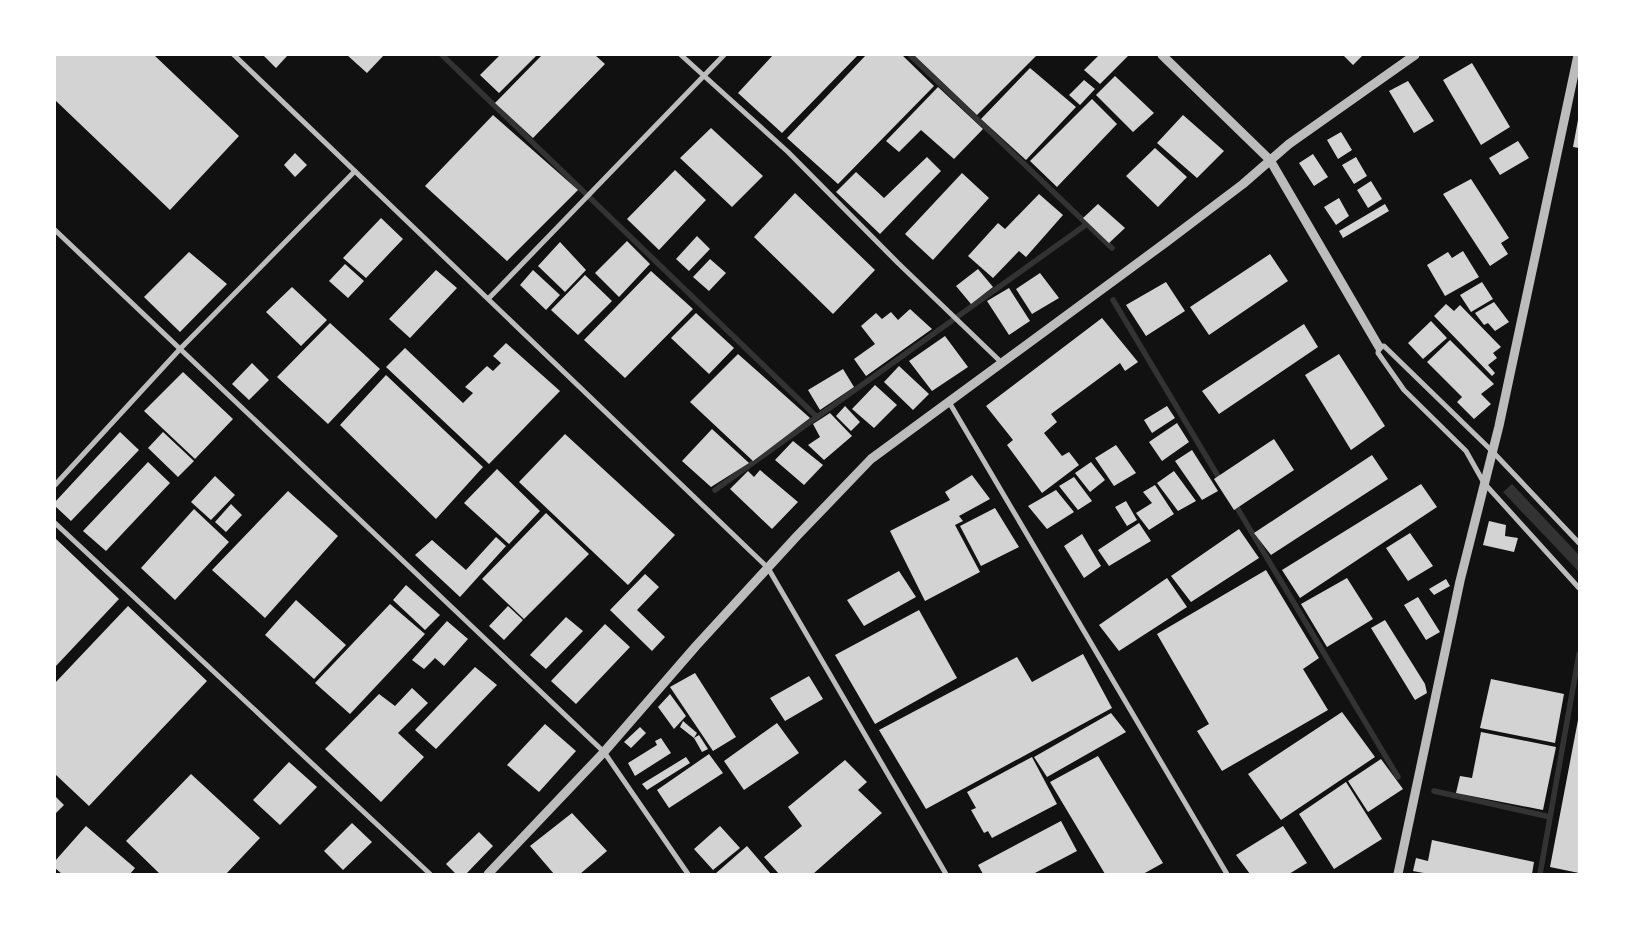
<svg xmlns="http://www.w3.org/2000/svg" width="1634" height="929" font-family="'Alegreya Sans',sans-serif">
	<rect width="100%" height="100%" fill="#111"/>
	<!-- water -->
	<path fill="#333" d="M1512 484 1579 555V572L1503 492Z"/>
	<g fill="none" stroke-linecap="round" stroke-linejoin="round">
		<!-- stream -->
		<path stroke="#333" stroke-width="5.5" d="M442 55 817 417
			M910 55 1112 248
			M1113 300 1222 483
			M715 490 1087 224
			M1233 501 1398 777
			M1434 791 1550 817
			M1540 874 1579 654"/>
	</g>
	<!-- building -->
	<path fill="#d3d3d3" d="M55 55H154L239 136 170 210 55 100Z
		M263 55H288L276 68Z
		M347 55H384L367 73Z
		M500 55H537L499 93 480 75Z
		M542 55H595L605 64 533 138 495 103Z
		M773 55H858L782 133 738 93Z
		M866 55H902L934 86 838 184 787 138Z
		M914 55H1037L977 115Z
		M1099 55H1127L1128 56 1100 84 1084 70Z
		M1343 55H1363L1353 65Z
		M1472 63 1510 127 1481 145 1443 80Z
		M1030 68 1076 107 1026 160 981 119Z
		M1115 76 1154 113 1133 132 1096 95Z
		M1084 80 1095 89 1080 105 1069 95Z
		M1408 81 1434 121 1414 133 1389 91Z
		M938 87 983 129 954 159 921 130 899 152 886 141Z
		M1092 99 1117 124 1057 187 1030 161Z
		M493 115 578 190 507 261 425 186Z
		M1183 115 1224 151 1197 178 1157 143Z
		M1578 120H1579V148L1573 147Z
		M711 128 763 176 732 207 680 158Z
		M1341 132 1352 150 1338 159 1327 140Z
		M1518 141 1529 158 1500 175 1489 158Z
		M1155 148 1187 177 1158 207 1126 176Z
		M295 153 307 165 295 177 284 165Z
		M1313 154 1328 177 1314 186 1299 163Z
		M927 157 941 171 880 234 836 192 856 172 884 198Z
		M1356 157 1367 176 1354 184 1342 165Z
		M675 170 706 200 659 250 627 219Z
		M962 173 989 198 933 260 905 234Z
		M1471 179 1509 238 1501 243 1508 254 1490 266 1443 194Z
		M1371 181 1382 199 1368 208 1357 190Z
		M795 193 875 270 833 314 754 237Z
		M1039 194 1063 215 1026 257 1019 251 993 278 968 256 998 223 1005 229Z
		M1339 198 1349 216 1336 225 1324 207Z
		M1098 204 1125 228 1109 243 1083 218Z
		M1385 204 1389 211 1343 238 1339 231Z
		M381 218 403 239 366 278 343 258Z
		M697 236 710 249 689 271 676 259Z
		M627 241 650 264 619 297 595 273Z
		M560 242 586 270 565 292 538 266Z
		M1463 251 1479 277 1445 296 1427 265 1448 252 1452 258Z
		M189 252 227 284 180 332 144 297Z
		M1270 254 1288 281 1209 335 1190 307Z
		M710 259 726 273 709 291 693 277Z
		M345 264 364 281 348 298 329 281Z
		M978 269 993 287 971 304 956 286Z
		M436 270 457 288 410 338 389 319Z
		M533 270 560 295 546 310 520 285Z
		M651 271 693 309 625 378 584 340Z
		M1040 273 1059 298 1032 314 1016 289Z
		M585 275 612 301 578 335 551 310Z
		M1166 282 1185 311 1146 336 1126 305Z
		M1482 282 1493 299 1471 312 1460 295Z
		M292 287 327 320 301 346 266 312Z
		M1009 288 1030 321 1009 335 987 301Z
		M1494 302 1509 322 1495 331 1488 323 1484 325 1475 313Z
		M1446 304 1454 311 1460 305 1501 347 1493 353 1497 358 1488 365 1495 373 1492 376 1434 316Z
		M910 309 932 329 866 376 854 359 875 344 861 326 876 313 882 319 891 312 898 320Z
		M696 313 734 348 709 374 671 338Z
		M1102 318 1138 362 1125 371 1120 363 1051 414 1057 422 1044 433 1062 456 1069 452 1079 465 1042 493 1007 445 1013 440 986 406Z
		M1431 321 1447 338 1423 359 1408 343Z
		M330 323 380 369 328 424 277 377Z
		M1304 324 1318 347 1219 414 1202 391Z
		M945 336 968 367 932 391 909 361Z
		M1450 340 1494 384 1481 394 1491 404 1474 419 1457 402 1462 397 1427 362Z
		M506 343 560 391 489 464 386 367 405 348 463 403 473 393 465 387 487 366 493 371 501 363 493 356Z
		M738 354 810 418 753 461 690 402Z
		M1339 354 1385 426 1351 450 1305 375Z
		M252 363 269 380 249 400 232 384Z
		M899 366 929 394 913 410 884 382Z
		M843 369 854 387 820 410 808 390Z
		M183 372 233 419 195 459 144 411Z
		M386 375 483 467 436 519 340 425Z
		M875 385 897 405 874 428 852 409Z
		M845 406 860 422 851 431 836 416Z
		M1167 406 1175 418 1152 433 1144 420Z
		M830 413 852 436 824 460 808 445 820 437 813 424Z
		M1177 423 1189 442 1162 461 1149 442Z
		M712 429 749 463 711 487 682 461Z
		M120 432 139 450 71 521 55 506V502Z
		M163 432 194 461 178 477 148 448Z
		M565 434 675 535 628 585 519 482Z
		M1274 439 1294 470 1234 510 1214 479Z
		M793 441 823 465 804 485 775 460Z
		M1116 445 1136 473 1114 486 1095 458Z
		M1192 450 1218 491 1202 500 1175 461Z
		M1372 455 1388 479 1271 555 1254 533Z
		M148 462 170 483 106 551 83 531Z
		M1091 462 1105 480 1090 492 1075 473Z
		M497 469 540 511 509 544 464 503Z
		M760 470 798 502 772 529 730 489 748 471 754 477Z
		M1174 471 1196 501 1178 511 1157 483Z
		M972 475 990 499 959 516 963 521 955 525 980 572 925 601 890 531 950 500 945 492Z
		M215 476 235 495 211 520 191 502Z
		M1074 477 1092 501 1078 510 1059 486Z
		M1421 484 1437 507 1300 598 1282 570Z
		M1155 485 1174 514 1149 530 1136 513 1152 503 1143 492Z
		M1056 490 1074 512 1047 529 1028 506Z
		M288 491 338 536 265 618 212 570Z
		M1126 501 1137 520 1127 526 1115 507Z
		M231 504 242 515 226 532 215 522Z
		M995 508 1019 547 981 566 960 526Z
		M194 509 229 542 175 600 141 568Z
		M546 513 589 554 524 619 482 579Z
		M1489 521 1506 525 1505 536 1518 538 1514 552 1483 545Z
		M1139 523 1151 541 1109 566 1098 550Z
		M1239 529 1259 558 1191 602 1171 576Z
		M1410 533 1433 566 1408 581 1386 548Z
		M1082 534 1101 566 1084 578 1064 546Z
		M496 537 506 546 460 597 415 555 432 540 466 570Z
		M55 538 119 599 55 667Z
		M1266 570 1319 658 1303 669 1328 710 1222 771 1197 731 1209 724 1157 634Z
		M899 571 916 597 864 626 847 600Z
		M645 574 659 587 637 610 665 637 652 651 610 610Z
		M1167 578 1187 607 1119 651 1099 625Z
		M1347 578 1373 619 1327 647 1301 604Z
		M1446 579 1450 586 1434 595 1429 589Z
		M406 585 440 615 425 630 393 600Z
		M1418 597 1440 632 1426 640 1404 605Z
		M296 600 346 645 314 679 265 635Z
		M390 604 425 634 350 714 315 683Z
		M128 606 207 681 89 806 55 774V683Z
		M508 606 523 620 504 640 489 626Z
		M919 610 957 678 875 724 835 655Z
		M566 617 583 631 546 669 530 655Z
		M1385 620 1425 684 1427 693 1415 700 1371 628Z
		M447 621 468 639 444 666 435 658 424 669 412 660Z
		M605 624 630 647 576 704 551 681Z
		M1083 654 1112 708 926 809 879 730 1017 657 1032 682Z
		M475 667 497 685 436 749 415 730Z
		M695 673 736 737 713 751 670 687Z
		M809 676 823 699 785 721 770 698Z
		M1491 679 1564 694 1555 743 1480 728Z
		M412 688 428 703 398 733 424 757 381 802 325 749 379 694 395 706Z
		M670 694 686 716 674 729 658 707Z
		M1342 712 1375 757 1281 820 1248 774Z
		M1111 713 1126 732 1047 777 1034 757Z
		M1578 720H1579V873L1550 867Z
		M683 721 697 733 694 738 680 727Z
		M777 723 799 753 744 790 724 761Z
		M545 724 576 751 539 792 507 765Z
		M640 727 646 733 631 748 624 742Z
		M1481 732 1556 747 1543 810 1456 793 1460 776 1472 778Z
		M699 735 708 749 702 752 694 738Z
		M661 738 671 753 635 776 628 763 657 745 655 741Z
		M709 754 723 773 669 808 657 790Z
		M1098 756 1163 863 1143 874H1105L1050 782Z
		M686 757 690 763 647 790 642 784Z
		M1032 757 1057 804 992 838 988 831 984 833 971 810 976 808 967 792Z
		M1381 759 1403 789 1368 812 1348 781Z
		M845 760 867 782 858 790 882 813 813 874H779L764 857 802 826 788 807Z
		M289 762 317 787 280 825 253 800Z
		M191 774 260 838 226 874H160L126 841Z
		M1346 782 1382 839 1334 869 1299 814Z
		M55 796 64 805 55 814Z
		M572 813 607 851 580 874H554L530 846Z
		M1061 821 1077 851 1033 874H983L978 865Z
		M352 823 372 842 343 870 324 851Z
		M86 826 135 868 130 874H62L55 868V861Z
		M720 826 740 848 713 870 694 849Z
		M1283 826 1307 863 1289 874H1250L1236 855Z
		M479 832 493 846 466 874H456L446 864Z
		M1432 840 1534 862 1532 874H1429L1413 871 1416 858 1428 861Z
		M747 846 771 874H715Z"/>
	<g fill="none" stroke-linecap="round" stroke-linejoin="round">
		<!-- minor -->
		<path stroke="#bcbcbc" stroke-width="5" d="M234 55 768 568 946 874
			M681 55 788 152 898 263 1002 363
			M55 230 604 752 688 874
			M489 298 724 55
			M949 402 1227 874
			M55 485 180 349 355 171
			M55 523 430 874
			M1579 543 1492 451 1384 346 1379 347 1378 353 1404 390 1466 451 1484 483 1579 588"/>
		<!-- tertiary -->
		<path stroke="#bcbcbc" stroke-width="9" d="M1162 55 1270 160 1379 347
			M488 874 604 752 696 646 797 536 871 459 1165 243 1243 184 1289 144 1415 55
			M1398 874 1460 581 1499 426 1578 55"/>
	</g>
	<!-- border -->
	<rect width="1634" height="929" fill="none" stroke="#ffffff" stroke-width="112"/>
</svg>
